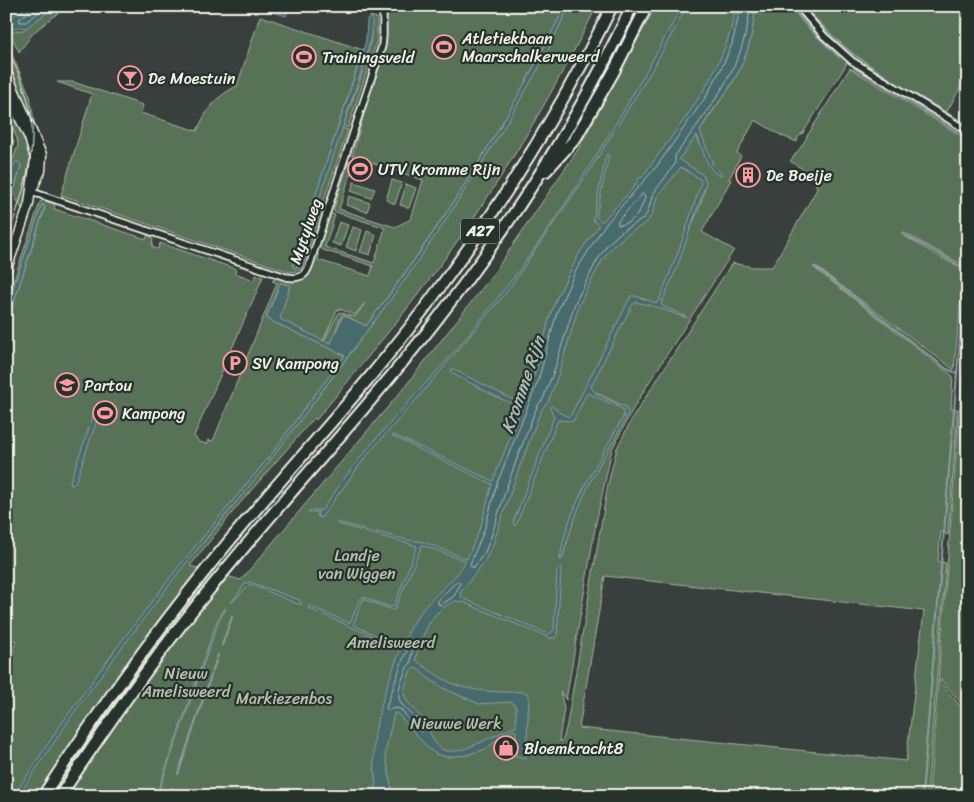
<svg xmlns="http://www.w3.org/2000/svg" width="974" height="802" font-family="Sriracha,sans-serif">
	<rect width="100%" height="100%" fill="#393f3c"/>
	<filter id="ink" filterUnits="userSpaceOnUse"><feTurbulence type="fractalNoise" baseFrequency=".02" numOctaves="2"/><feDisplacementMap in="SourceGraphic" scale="10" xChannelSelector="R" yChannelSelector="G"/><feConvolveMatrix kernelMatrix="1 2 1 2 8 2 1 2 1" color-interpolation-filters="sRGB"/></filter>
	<g filter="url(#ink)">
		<!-- green -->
		<path fill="#587258" stroke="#a6b2a0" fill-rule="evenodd" d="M56 6H67L34 32 19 52 10 33 19 30H23Z
			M384 6H565C510 120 441 226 366 326L344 315 341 317 331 343 324 341 339 312 355 317 365 303 355 315 340 309 337 310 323 341 279 319 290 285 280 283 267 316V319L344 355V357L304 409 274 451 182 563 185 564C231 510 274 455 316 399 411 274 501 147 569 6H597C554 91 507 173 451 250 409 309 362 364 316 420L314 418 236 508 190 566 241 580 403 389 491 277 577 151 656 6H742L725 70 669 155 703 180 687 237C691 226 710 187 704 178 699 169 685 167 679 159L696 135 711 168 721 174 713 165 700 132 701 129C709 115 720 102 730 87 745 64 754 34 755 6H795L847 59 846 65 803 133 798 137 797 142 782 136 755 120 737 153 741 156 729 179 731 180 702 232 734 250 648 384 633 409 612 449 596 523 566 700 560 692 564 708 559 741 563 740 567 724 608 484 617 448 633 417 732 263 753 267H772L817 189C815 174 802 169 790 161 795 154 804 145 807 136L850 68 968 140V227L965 264 955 261 903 232 901 234 938 256 964 269 954 370 815 266 813 267 953 376 951 409H958L948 535 941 532 938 561 946 563 927 796H6V656L9 653H12L16 641 6 638V326L45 207 44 205H42L6 309V303L40 202 42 200 55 204 54 209 146 239 148 234 153 239 152 247 158 249 160 243 236 269 235 273 254 280 256 275 263 277 194 436 199 442 207 444 209 440 213 441 277 283 272 281C280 273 292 285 302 279 308 274 310 261 316 255H319L318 260 370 276 373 266 323 250 318 246 328 215 331 213 335 215 325 247 374 263 385 228 333 211 349 161 354 163 339 209 395 227 411 219 423 180 352 156 384 44ZM593 391 625 407 628 413 593 476 582 498 573 522 562 559 560 558C573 506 599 461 625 414L623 409 592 394ZM605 576 924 611 906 761 579 728Z
			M803 6H968V74L945 115 868 69 846 53 807 14Z
			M260 16 363 50 293 265 294 267H297L317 202 323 204 302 269 297 271 290 272 61 195 92 94 57 82H73L143 105 141 113 197 131C206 110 216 96 237 86Z
			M370 16 377 18V41L348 128 343 126C351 102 379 37 370 16Z
			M6 41 30 96 36 134 6 66Z
			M10 101C18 118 31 138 32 156 33 172 26 195 23 211L13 194 21 166 11 182 6 198V149L9 151 11 150C11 140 6 132 6 122L14 142 11 156 13 160 18 145 17 139 6 112V102Z
			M342 128 348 130 323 203 318 201Z
			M392 180 402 183 395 204 386 200Z
			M354 182 375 189 371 198 351 191Z
			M406 184 416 188 409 208 400 205Z
			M349 196 370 203 367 212 346 205Z
			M339 222 348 225 341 246 332 243Z
			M353 227 362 230 356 251 346 247Z
			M367 231 376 235 370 255 360 252Z
			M968 302V343L964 384 962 385 968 391V711L941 680 939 681 968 715V796H929Z"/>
		<!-- water -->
		<path fill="#476a6d" stroke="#8ca09e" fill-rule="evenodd" d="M28 6H56L26 28 19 27 6 33V20Z
			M261 6H290L286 16 260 8Z
			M565 6H569L541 64 506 124 449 215 407 277 269 462 182 568 126 642 77 708 18 796H6V790L10 795 15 794 57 730 118 646 180 565 274 451 304 409 344 357V355L267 319V316L280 283 290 285 280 319 324 341 331 343 343 315 366 326C442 226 510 119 565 6Z
			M682 6H687L656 63 589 172 505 294 416 400 367 455 321 518 317 516 319 512H308L313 510H322C336 491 349 470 365 452 403 406 445 365 482 318 558 224 625 113 682 6Z
			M736 6H755C754 34 745 65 729 88 720 102 707 116 700 131L713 165 722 175 720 176C706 170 703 148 697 135L679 159 703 175 706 183 676 270 661 304 662 306 687 317 686 318 657 307 636 302 632 305 591 386C594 397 615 402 625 407L628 413C619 434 604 454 594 475 580 501 570 530 562 559L560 560C565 512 601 457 624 416L623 409 588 393 586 395 573 421 558 420 516 525H514L513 523 554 417 550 407 552 406 560 413 569 417 571 415 631 296H635L656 303 659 301 679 250 701 184 700 179 681 167 657 197 652 215 647 222 625 236 612 247 602 261 588 287 579 305 559 373 548 402 543 407 538 418 513 485 492 547 484 562 460 593 462 598 548 634 551 633 554 630 557 569 559 567 561 569 557 635 555 638H550L463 602 455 601C430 611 423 634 416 657V660C448 685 461 690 501 692 509 693 521 690 527 693L529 697 526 758 516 756V732L514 730 504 734 486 749 466 755 447 757 436 754 429 749 397 713H394L385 753 393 796H377C375 776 372 754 375 734 379 704 402 637 420 613 434 594 455 581 466 561L422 545 395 609 393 610 363 599 353 625 384 639 383 641 308 608 310 606 349 623 351 621 360 599 363 597 390 607 394 606 417 546 338 524 337 522 407 540 424 542 467 559 481 526 492 484 392 436 394 435 493 481 522 407 501 399 457 376 451 372V370L453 369 523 405 539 362 549 319 557 297 580 252 599 225 593 220 606 155H609L596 217 600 221H603L634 187 639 178 642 177C680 124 726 73 736 6ZM414 668 418 669 428 678 443 688 479 704 512 702 516 707V727C499 730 453 764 438 746 430 737 428 725 420 716 400 694 401 697 411 670Z
			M370 18 372 19V30L368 50 297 267 294 268 293 266 301 239 364 48 366 39 367 20Z
			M17 162 20 163 21 166 6 217V198L14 164Z
			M42 205 45 206 6 326V309Z
			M98 403 102 405 77 478 74 484 71 485 70 482Z
			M250 582 299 600 302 604H298L250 584 231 603 245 584Z
			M225 608 226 609 219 620 157 796H156L217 621Z"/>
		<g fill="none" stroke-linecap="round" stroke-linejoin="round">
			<!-- shore -->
			<path stroke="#afbbb7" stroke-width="1" d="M30 6 29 12 20 18V22H26L47 6
				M741 6 732 44 721 69 707 95 657 166 604 226 575 272 557 312 538 381 497 483 485 528 470 564 471 567H474L485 552 491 537 508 483 533 416 538 405 543 399 554 371 575 303 598 259 608 244 622 231 643 219 647 214 653 194 675 164V156C708 109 746 67 750 6
				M643 194 645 197C641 211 634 224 618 225V221Z
				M456 582H459L460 584 454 596 441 605 438 604V601Z
				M409 647 413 649 411 656V663C406 667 405 673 402 680 390 710 414 707 423 729L421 732 408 719 402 710 396 708 388 710 386 708 402 662Z"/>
			<!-- stream -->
			<path stroke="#8ca09e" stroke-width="2" d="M790 6 810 29 839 57
				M803 6 834 38 854 55
				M856 56 897 84 968 125
				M854 68 968 138
				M903 234 957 264 966 267
				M815 267 947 369 956 373
				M222 645 232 617
				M178 774 218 655
				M170 796 172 788
				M922 796 968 241"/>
			<!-- minor casing -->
			<g stroke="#f4f1e8" stroke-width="9">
				<path id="minor" d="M798 6 824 36 852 61 968 131
					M32 192 286 277C309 281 308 268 314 251L382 46 383 36V6"/>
			</g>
			<!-- secondary casing -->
			<g stroke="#f4f1e8" stroke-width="11">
				<path id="secondary" d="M6 70 42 155 41 171 33 188
					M6 90 29 138 35 159 29 204 6 272"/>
			</g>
			<!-- motorway casing -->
			<g stroke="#f4f1e8" stroke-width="14">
				<path id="motorway" d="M546 171 575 139 613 73 647 6
					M43 796C101 707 163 621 231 539 300 456 375 377 438 290 504 201 563 106 612 6
					M60 796C108 723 158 652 213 585 285 496 364 413 435 322 511 225 579 119 632 6"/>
			</g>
			<!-- minor -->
			<use href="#minor" stroke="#26332d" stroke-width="5.5"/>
			<!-- secondary -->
			<use href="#secondary" stroke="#26332d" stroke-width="8"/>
			<!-- motorway -->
			<use href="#motorway" stroke="#26332d" stroke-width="10"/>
			<!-- tram -->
			<path stroke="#f4f1e8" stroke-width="1" d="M6 47C15 65 23 82 28 101 41 150 21 196 6 243"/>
		</g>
	</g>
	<!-- icons -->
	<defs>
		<g id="stadium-ring" transform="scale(1.25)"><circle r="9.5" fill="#26332d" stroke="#ff9aa2" stroke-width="1.5"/><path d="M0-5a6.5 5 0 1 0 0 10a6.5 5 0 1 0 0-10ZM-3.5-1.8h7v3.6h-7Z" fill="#ff9aa2"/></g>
		<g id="bar-ring" transform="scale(1.25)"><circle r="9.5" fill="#26332d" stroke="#ff9aa2" stroke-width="1.5"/><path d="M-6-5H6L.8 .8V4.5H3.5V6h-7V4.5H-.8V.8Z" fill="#ff9aa2"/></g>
		<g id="building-ring" transform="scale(1.25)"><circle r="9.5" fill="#26332d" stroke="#ff9aa2" stroke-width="1.5"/><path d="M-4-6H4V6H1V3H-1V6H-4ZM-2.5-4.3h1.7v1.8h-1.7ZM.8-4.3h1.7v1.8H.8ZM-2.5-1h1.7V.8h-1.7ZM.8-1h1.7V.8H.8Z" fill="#ff9aa2"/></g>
		<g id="parking-ring" transform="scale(1.25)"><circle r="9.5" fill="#26332d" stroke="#ff9aa2" stroke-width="1.5"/><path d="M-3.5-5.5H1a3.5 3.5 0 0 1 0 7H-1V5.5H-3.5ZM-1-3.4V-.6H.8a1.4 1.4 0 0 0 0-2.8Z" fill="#ff9aa2"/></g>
		<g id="school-ring" transform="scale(1.25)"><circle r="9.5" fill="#26332d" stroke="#ff9aa2" stroke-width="1.5"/><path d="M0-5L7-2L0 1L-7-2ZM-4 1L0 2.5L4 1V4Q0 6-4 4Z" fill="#ff9aa2"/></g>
		<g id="shop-ring" transform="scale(1.25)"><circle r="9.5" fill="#26332d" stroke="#ff9aa2" stroke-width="1.5"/><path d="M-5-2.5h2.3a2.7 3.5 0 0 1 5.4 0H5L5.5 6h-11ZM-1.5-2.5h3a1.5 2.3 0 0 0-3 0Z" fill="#ff9aa2"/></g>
	</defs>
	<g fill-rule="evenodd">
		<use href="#stadium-ring" x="444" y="47"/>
		<use href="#stadium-ring" x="304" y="57"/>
		<use href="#bar-ring" x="130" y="78"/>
		<use href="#stadium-ring" x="360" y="169"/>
		<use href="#building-ring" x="748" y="175"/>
		<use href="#parking-ring" x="235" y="363"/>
		<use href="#school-ring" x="67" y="385"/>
		<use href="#stadium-ring" x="105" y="413"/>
		<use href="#shop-ring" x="506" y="748"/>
	</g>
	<g text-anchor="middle" stroke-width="4.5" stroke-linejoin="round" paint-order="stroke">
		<!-- shield labels -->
		<rect fill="#26332d" stroke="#b6b8b0" stroke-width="1" x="461" y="218.5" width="38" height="25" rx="4"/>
		<g font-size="15" font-weight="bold" fill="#f4f1e8">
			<text x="480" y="236">A27</text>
		</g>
		<!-- poi labels -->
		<g font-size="16" fill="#f4f1e8" stroke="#26332d" text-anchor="start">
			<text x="462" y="44">Atletiekbaan<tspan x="462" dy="18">Maarschalkerweerd</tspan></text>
			<text x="322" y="63">Trainingsveld</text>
			<text x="148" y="84">De Moestuin</text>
			<text x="378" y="175">UTV Kromme Rijn</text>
			<text x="766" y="181">De Boeije</text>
			<text x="252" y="369">SV Kampong</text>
			<text x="84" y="391">Partou</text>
			<text x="122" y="419">Kampong</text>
			<text x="524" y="754">Bloemkracht8</text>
		</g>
		<!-- street labels -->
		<g font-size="16" fill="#f4f1e8" stroke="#26332d">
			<text transform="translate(305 231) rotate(-71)" y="6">Mytylweg</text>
		</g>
		<!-- park labels -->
		<g font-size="16" fill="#b6beae" stroke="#26332d">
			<text x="357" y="561">Landje<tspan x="357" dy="18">van Wiggen</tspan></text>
			<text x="391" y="648">Amelisweerd</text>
			<text x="186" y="679">Nieuw<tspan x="186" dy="18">Amelisweerd</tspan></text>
			<text x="284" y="704">Markiezenbos</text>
			<text x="456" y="729">Nieuwe Werk</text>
		</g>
		<!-- water labels -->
		<g font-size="18" font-style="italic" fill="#afbbb7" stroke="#26332d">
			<text transform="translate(523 385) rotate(-71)" y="6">Kromme Rijn</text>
		</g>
	</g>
	<!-- margin -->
	<rect width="974" height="802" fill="none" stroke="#26332d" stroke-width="25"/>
	<rect x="12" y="12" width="949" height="777" fill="none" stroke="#f4f1e8" stroke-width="2" filter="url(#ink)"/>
</svg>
